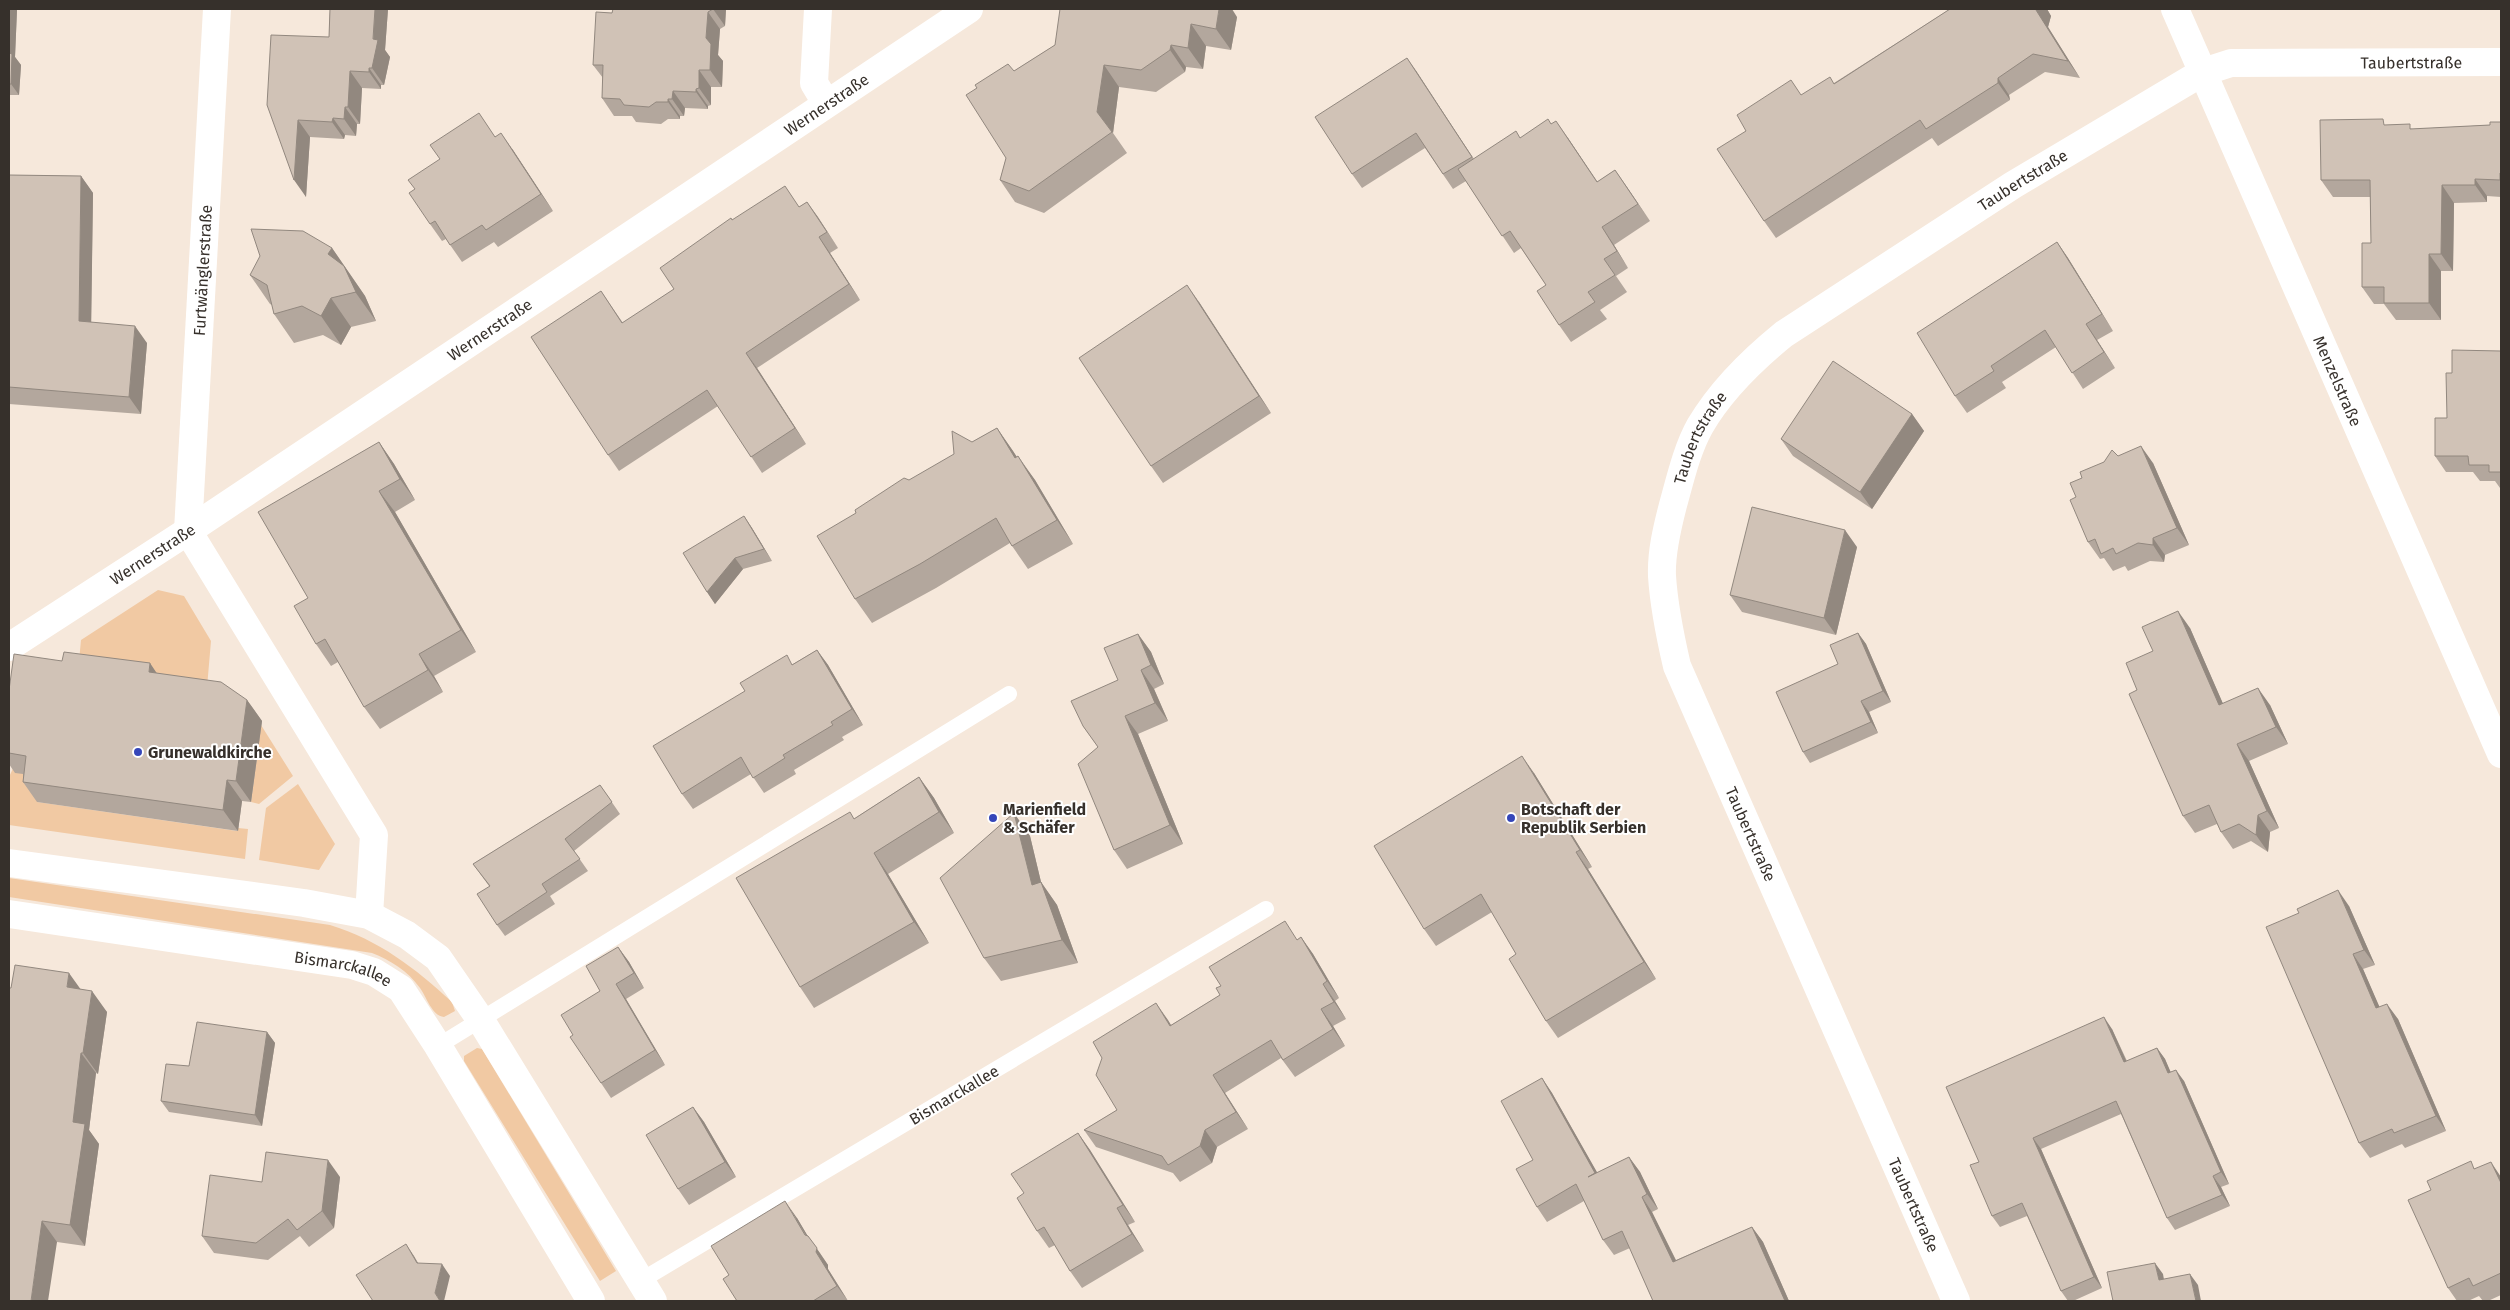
<svg xmlns="http://www.w3.org/2000/svg" width="2510" height="1310" font-family="'Fira Sans',sans-serif">
	<rect width="100%" height="100%" fill="#f6e8db"/>
	<!-- green -->
	<path fill="#f1c9a3" d="M158 590 184 596 211 641 206 699 78 672 81 640Z
		M261 725 293 776 259 804 251 802Z
		M16 762 40 777 37 802 237 831 238 828 248 829 245 859 9 825V777Z
		M298 784 335 844 319 870 259 860 266 808Z
		M9 878 330 925C379 940 415 968 452 1002L455 1011 444 1017C432 1016 426 996 420 988 408 971 390 960 372 953L9 897Z
		M477 1048 482 1049 616 1271 600 1281 464 1061V1056Z"/>
	<g fill="none" stroke-linecap="round" stroke-linejoin="round">
		<!-- lane -->
		<g stroke="#fff" stroke-width="16">
			<path d="M438 1046 1009 694"/>
			<path id="s1" d="M640 1281 1266 909"/>
		</g>
		<!-- street -->
		<g stroke="#fff" stroke-width="28">
			<path d="M818 9 814 83 826 103"/>
			<path id="s2" d="M2175 9 2501 754"/>
			<path id="s3" d="M188 531 217 9"/>
			<path d="M188 531 374 835 369 915"/>
			<path id="s4" d="M9 647 188 531 969 9"/>
			<path d="M9 863 304 903 369 915 407 935 438 958 480 1019 653 1301"/>
			<path id="s5" d="M9 914 352 965 374 972 401 989 438 1046 591 1301"/>
			<path id="s6" d="M1956 1301 1677 666C1670 636 1664 607 1662 576 1661 553 1667 528 1673 505 1680 480 1687 449 1700 426 1721 390 1752 360 1784 334L2013 185 2203 72 2231 63 2501 62"/>
		</g>
	</g>
	<!-- wall -->
	<path fill="#b3a79d" d="M9 9H16L17 10 15 57 21 65 19 95H9Z
		M330 9H388L385 50 390 57 384 85H381V89L362 88 360 124H357L356 136 345 135 344 139 310 137 306 197 267 105 329 37Z
		M613 9H726L725 26 720 29 718 55 723 61 722 87H711V105L708 106V109L685 108 684 116H680V119H668L661 124 636 122 632 116H614L602 98 603 78 593 65 612 13Z
		M1950 9H2047L2051 16 2048 27 2080 78 2045 72 2009 95 2010 100 1938 146 1932 138 1776 238 1764 221 1802 95 1834 83Z
		M1237 17 1231 50 1206 46 1203 69 1186 67 1185 72 1156 92 1119 87 1113 133 1127 153 1044 213 1015 202 1000 180 1006 158 1014 71 1055 45Z
		M1407 58 1474 159 1551 124 1568 138 1597 182 1615 170 1650 221 1614 245 1628 268 1616 276 1627 292 1600 310 1607 319 1571 342 1559 325 1546 285 1521 248 1514 253 1466 181 1453 189 1425 148 1362 188 1352 174Z
		M2501 122V197L2487 196V202L2454 203 2453 271H2441V320H2396L2384 304H2374L2362 287 2371 243 2370 197H2333L2321 180 2387 125 2413 129 2490 125Z
		M495 136 513 150 553 211 498 247 494 242 462 262 446 239 442 241 430 224Z
		M9 175 81 176 93 193 91 322 147 343 141 414 9 404Z
		M807 202 838 248 830 253 860 300 757 368 806 444 762 473 718 406 619 471 608 455 601 291 623 323 674 289 733 220 799 207Z
		M2057 242 2068 258 2113 331 2097 340 2115 368 2083 389 2056 347 2002 382 2006 388 1967 413 1955 396Z
		M332 248 365 296 376 321 351 327 341 345 323 335 294 343 274 314 272 305 270 304 250 275Z
		M1199 302 1271 413 1163 483 1151 466Z
		M2501 351V488H2500L2495 481H2480L2473 472H2446L2435 456 2447 418 2452 373Z
		M1912 414 1924 431 1872 509 1793 456 1781 439Z
		M997 428 1017 457 1035 480 1073 544 1028 569 1010 543 936 588 872 623 855 599 972 442Z
		M379 442 394 464 415 500 395 512 476 652 434 676 443 692 380 729 364 707 338 662 331 666 316 644 308 598Z
		M2118 456 2153 463 2189 545 2165 555 2164 562 2150 561 2128 571 2125 566 2113 571 2104 558 2100 559 2088 542 2076 497 2082 478 2104 462Z
		M744 516 752 528 772 561 743 569 715 604 707 592Z
		M1857 547 1836 635 1742 612 1730 595Z
		M2190 628 2223 704 2270 705 2288 744 2249 761 2279 828 2270 832 2268 852 2251 841 2233 849 2221 832 2217 824 2195 833 2183 816 2137 690 2153 651Z
		M1858 633 1866 644 1891 702 1869 712 1878 733 1810 763 1803 752 1838 664Z
		M1138 634 1151 652 1164 684 1154 689 1168 721 1138 734 1183 844 1127 869 1114 850 1098 747 1083 726 1118 680Z
		M817 650 828 665 863 725 842 737 844 740 794 770 796 774 764 793 751 774 693 809 682 794 793 664Z
		M62 661 157 673 247 700 262 721 251 802 242 801 238 831 37 802 23 782V774L15 773 9 764V690Z
		M1534 773 1592 867 1588 869 1656 979 1558 1038 1546 1021 1516 954 1492 912 1436 946 1424 929Z
		M919 777 934 798 954 833 888 874 929 943 814 1008 800 987 855 818Z
		M600 785 620 814 574 851 588 871 550 896 555 904 505 936 497 925 489 886 473 864Z
		M1014 813 1030 836 1041 882 1057 905 1078 963 1001 981 984 958Z
		M2349 906 2375 965 2363 969 2379 1007 2398 1019 2446 1131 2405 1148 2402 1144 2370 1158 2359 1143Z
		M1301 937 1313 954 1339 998 1335 1001 1346 1019 1333 1026 1345 1046 1295 1077 1281 1058 1225 1093 1248 1129 1217 1147 1212 1163 1180 1182 1173 1173 1096 1147 1084 1130 1117 1110 1171 1025 1220 995Z
		M618 947 629 962 644 988 626 999 665 1065 611 1098 601 1083 600 991Z
		M81 989 107 1012 98 1074 96 1073 89 1130 99 1144 85 1246 57 1242 9 1301Z
		M2112 1029 2127 1061 2157 1048 2165 1059 2170 1072 2184 1081 2229 1184 2221 1187 2230 1206 2175 1230 2167 1218 2121 1114 2041 1149 2102 1288 2073 1301H2068L2061 1291 2027 1216 2000 1227 1992 1216 1979 1162Z
		M267 1032 275 1043 262 1126 169 1112 161 1101 189 1066Z
		M1542 1078 1552 1093 1597 1173 1629 1157 1640 1172 1658 1209 1652 1212 1676 1260 1752 1227 1763 1242 1789 1301H1653L1630 1248 1614 1255 1603 1240 1584 1201 1547 1222 1537 1207Z
		M693 1107 704 1122 736 1177 689 1205 678 1189Z
		M1078 1133 1090 1150 1135 1222 1128 1225 1144 1251 1082 1288 1070 1271 1055 1245 1049 1248 1037 1231 1024 1193Z
		M2476 1168 2501 1177V1295L2488 1301H2483L2479 1296 2468 1301H2457L2448 1288 2431 1190Z
		M340 1177 334 1228 309 1247 300 1236 268 1260 214 1253 202 1236 262 1182Z
		M797 1218 807 1235 820 1253 828 1265V1269L848 1301H737L729 1275Z"/>
	<!-- shaded-wall -->
	<path fill="#92887f" d="M9 9H16L17 10 15 57 21 65 19 95 11 84 9 57Z
		M375 9H388L385 50 390 57 384 85 372 68Z
		M713 9H726L725 26Z
		M1219 9H1232L1237 17 1231 50 1216 29Z
		M2036 9H2047L2051 16 2048 27 2080 78 2068 61 2036 10Z
		M708 12 720 29 718 55 723 61 722 87 710 70 706 38Z
		M1191 24 1206 46 1203 69 1188 48Z
		M1171 45 1186 67 1185 72 1170 50Z
		M1407 58 1417 72 1482 172 1472 157Z
		M1104 65 1119 87 1113 133 1097 112Z
		M369 68 381 85V89L369 72Z
		M699 70 711 87V105L699 88Z
		M350 71 362 88 360 124 348 107Z
		M1998 78 2009 95 2010 100 1998 83Z
		M696 89 708 106V109L696 92Z
		M673 91 685 108 684 116 672 99Z
		M668 99 680 116V119L668 102Z
		M345 107 357 124 356 136 344 119Z
		M333 118 345 135 344 139 332 122Z
		M298 120 310 137 306 197 294 180Z
		M1556 121 1568 138 1609 199 1597 182Z
		M501 133 513 150 553 211 541 194Z
		M1615 170 1627 187 1650 221 1638 204Z
		M81 176 93 193 91 338 79 321Z
		M2475 179 2487 196V202L2475 185Z
		M2442 185 2454 203 2453 271 2441 254Z
		M807 202 818 217 838 248 827 232Z
		M1602 227 1614 245 1628 268 1617 251Z
		M819 237 830 253 860 300 849 284Z
		M2057 242 2068 258 2113 331 2102 314Z
		M332 248 365 296 376 321 328 254Z
		M2429 254 2441 271V320L2429 303Z
		M1187 285 1199 302 1271 413 1259 396Z
		M331 298 351 327 341 345 321 316Z
		M2086 324 2097 340 2115 368 2104 352Z
		M135 326 147 343 141 414 129 397Z
		M746 353 757 368 806 444 795 428Z
		M1912 414 1924 431 1872 509 1860 492Z
		M997 428 1013 451 1032 481 1015 458Z
		M379 442 394 464 415 500 400 479Z
		M2141 446 2153 463 2189 545 2177 528Z
		M1018 456 1035 480 1073 544 1057 520Z
		M379 491 395 512 476 652 461 630Z
		M744 516 752 528 772 561 764 549Z
		M1845 530 1857 547 1836 635 1824 618Z
		M2153 538 2165 555 2164 562 2153 545Z
		M735 558 743 569 715 604 707 592Z
		M2178 611 2190 628 2231 722 2219 705Z
		M1858 633 1866 644 1891 702 1883 691Z
		M1138 634 1151 652 1164 684 1151 665Z
		M817 650 828 665 863 725 852 709Z
		M419 654 434 676 443 692 428 670Z
		M150 663 164 684 149 672Z
		M1141 670 1154 689 1168 721 1155 703Z
		M2258 688 2270 705 2288 744 2276 727Z
		M247 700 262 721 251 802 236 781Z
		M1861 701 1869 712 1878 733 1871 722Z
		M1125 716 1138 734 1183 844 1170 825Z
		M2237 744 2249 761 2279 828 2267 811Z
		M1522 756 1534 773 1592 867 1580 850Z
		M919 777 934 798 954 833 939 812Z
		M227 780 242 801 238 831 223 810Z
		M1014 813 1030 836 1041 882 1057 905 1078 963 1062 940 1032 885Z
		M2258 815 2270 832 2268 852 2256 835Z
		M1576 852 1588 869 1656 979 1644 962Z
		M874 853 888 874 929 943 914 922Z
		M2338 890 2349 906 2375 965 2364 950Z
		M1301 937 1313 954 1339 998 1327 981Z
		M618 947 629 962 644 988 634 973Z
		M2353 954 2363 969 2387 1024 2376 1008Z
		M69 973 84 994 67 987Z
		M616 984 626 999 665 1065 655 1050Z
		M1323 984 1335 1001 1346 1019 1334 1002Z
		M92 991 107 1012 98 1074 83 1053Z
		M1156 1003 1168 1020 1182 1043 1170 1026Z
		M2387 1004 2398 1019 2446 1131 2436 1116Z
		M1321 1009 1333 1026 1345 1046 1333 1029Z
		M2104 1017 2112 1029 2132 1074 2124 1062Z
		M267 1032 275 1043 262 1126 255 1115Z
		M2157 1048 2165 1059 2176 1084 2168 1073Z
		M81 1053 96 1073 89 1130 99 1144 85 1246 70 1225 73 1122Z
		M2176 1070 2184 1081 2229 1184 2221 1172Z
		M1213 1075 1225 1093 1248 1129 1236 1112Z
		M1542 1078 1552 1093 1606 1188 1595 1173Z
		M693 1107 704 1122 736 1177 725 1162Z
		M1205 1130 1217 1147 1212 1163 1200 1146Z
		M1078 1133 1090 1150 1135 1222 1123 1205Z
		M2033 1138 2041 1149 2102 1288 2094 1277Z
		M1629 1157 1640 1172 1658 1209 1647 1194Z
		M328 1160 340 1177 334 1228 322 1211Z
		M2491 1162 2501 1177V1184Z
		M2213 1176 2221 1187 2230 1206 2222 1195Z
		M1642 1197 1652 1212 1684 1277 1673 1262Z
		M785 1201 797 1218 816 1250 808 1236 828 1265V1269L848 1301 837 1286Z
		M1117 1208 1128 1225 1144 1251 1132 1234Z
		M42 1221 57 1242 48 1301H31Z
		M1752 1227 1763 1242 1789 1301H1785Z
		M406 1244 414 1256 425 1275 417 1263Z
		M2155 1263 2163 1274 2166 1291 2159 1280Z
		M442 1264 450 1276 444 1301H440L435 1293Z
		M2190 1274 2198 1285 2201 1301H2196Z"/>
	<!-- building -->
	<path fill="#d0c2b6" stroke="#92887f" d="M330 9H375L373 39 378 40 372 68H369V72L350 71 348 107H345L344 119 333 118 332 122 298 120 294 180 267 105 271 35 329 37Z
		M613 9H713L708 12 706 38 711 44 710 70H699V88L696 89V92L673 91 672 99H668V102H656L649 107 624 105 620 99 602 98 603 65H593L596 12 612 13Z
		M1060 9H1219L1216 29 1191 24 1188 48 1171 45 1170 50 1141 70 1104 65 1097 112 1112 132 1029 191 1000 180 1006 158 966 95 977 88 975 85 1008 64 1014 71 1055 45Z
		M1950 9H2036V10L2068 61 2033 54 1998 78V83L1926 129 1920 120 1764 221 1717 149 1746 131 1737 115 1791 80 1801 95 1830 77 1834 84Z
		M9 53 12 54 11 84H9Z
		M1407 58 1472 157 1443 174 1416 133 1352 174 1315 117Z
		M479 113 495 137 501 133 541 194 486 230 482 225 450 245 435 221 430 224 409 193 415 189 408 180 440 159 430 145Z
		M1548 119 1551 124 1556 121 1597 182 1615 170 1638 204 1602 227 1617 251 1604 259 1615 275 1588 292 1595 302 1559 325 1537 291 1546 285 1510 231 1502 236 1458 169 1516 131 1520 138Z
		M2383 119 2384 125 2410 124V129L2490 125V122H2501V173H2500V180L2475 179V185H2442L2441 254H2429V303H2384V287H2362V243H2371L2370 180H2321L2320 120Z
		M9 175 81 176 79 321 135 326 129 397 9 387Z
		M785 186 799 207 807 202 827 232 819 237 849 284 746 353 795 428 751 457 707 390 608 455 531 337 601 291 622 323 674 289 660 268 731 218 732 220Z
		M251 229 303 231 332 248 328 254 344 266 356 292 331 298 321 316 302 306 274 314 267 285 250 275 260 256Z
		M2057 242 2102 314 2086 324 2104 352 2072 373 2045 330 1991 366 1994 371 1955 396 1917 333Z
		M1187 285 1259 396 1151 466 1079 358Z
		M2452 350 2501 351V472H2489V465H2469L2468 456H2435V418H2447L2446 373H2452Z
		M1833 361 1912 414 1860 492 1781 439Z
		M997 428 1015 458 1018 456 1057 520 1012 546 996 518 920 564 855 599 817 536 856 513 855 510 904 478 909 480 954 454 952 431 972 442Z
		M379 442 400 479 379 491 461 630 419 654 428 670 364 707 325 639 316 644 294 606 308 598 258 512Z
		M2141 446 2177 528 2153 538V545L2138 543 2116 554 2113 548 2101 554 2095 539 2088 542 2070 500 2076 497 2070 483 2082 478 2080 472 2104 462 2112 450 2118 456Z
		M1752 507 1845 530 1824 618 1730 595Z
		M744 516 764 549 735 558 707 592 683 553Z
		M2178 611 2219 705 2258 688 2276 727 2237 744 2267 811 2258 815 2256 835 2239 824 2221 832 2209 805 2183 816 2129 694 2137 690 2126 663 2153 651 2142 627Z
		M1858 633 1883 691 1861 701 1871 722 1803 752 1776 692 1838 664 1830 645Z
		M1138 634 1151 665 1141 670 1155 703 1125 716 1170 825 1114 850 1078 764 1098 747 1083 726 1071 701 1118 680 1104 648Z
		M817 650 852 709 831 722 833 725 783 755 785 758 753 778 741 757 682 794 653 746 745 691 740 683 787 655 792 665Z
		M64 652 150 663 149 672 221 682 247 700 236 781 227 780 223 810 23 782 26 756 9 753V690L14 654 62 661Z
		M1522 756 1580 850 1576 852 1644 962 1546 1021 1509 959 1516 954 1481 894 1424 929 1374 846Z
		M919 777 939 812 874 853 914 922 800 987 736 878 850 812 854 819Z
		M600 785 612 802 565 839 580 859 542 884 547 892 497 925 477 894 490 886 473 864Z
		M1014 813 1032 885 1041 882 1062 940 984 958 940 878Z
		M2338 890 2364 950 2353 954 2376 1008 2387 1004 2436 1116 2394 1133 2392 1129 2359 1143 2266 927 2299 913 2297 909Z
		M1285 921 1297 940 1301 937 1327 981 1323 984 1334 1002 1321 1009 1333 1029 1283 1060 1271 1040 1213 1075 1236 1112 1205 1130 1200 1146 1168 1165 1162 1156 1084 1130 1117 1110 1096 1075 1102 1058 1093 1042 1156 1003 1170 1026 1220 995 1216 988 1221 986 1209 967Z
		M618 947 634 973 616 984 655 1050 601 1083 570 1037 573 1035 561 1015 600 991 586 966Z
		M15 965 69 973 67 987 92 991 83 1053H81L73 1122 85 1124 70 1225 42 1221 31 1301H9V988H11Z
		M2104 1017 2124 1062 2157 1048 2168 1073 2176 1070 2221 1172 2213 1176 2222 1195 2167 1218 2116 1101 2033 1138 2094 1277 2061 1291 2022 1203 1992 1216 1970 1165 1979 1162 1946 1087Z
		M197 1022 267 1032 255 1115 161 1101 166 1064 189 1066Z
		M1542 1078 1595 1173 1588 1177 1629 1157 1647 1194 1642 1197 1673 1262 1752 1227 1785 1301H1653L1622 1231 1603 1240 1576 1184 1537 1207 1516 1169 1533 1160 1501 1101Z
		M693 1107 725 1162 678 1189 646 1135Z
		M1078 1133 1123 1205 1117 1208 1132 1234 1070 1271 1044 1227 1037 1231 1017 1198 1024 1193 1011 1174Z
		M266 1152 328 1160 322 1211 297 1230 288 1219 256 1243 202 1236 210 1175 262 1182Z
		M2471 1161 2474 1169 2491 1162 2501 1183V1273L2473 1286 2469 1278 2448 1288 2408 1200 2431 1190 2427 1181Z
		M785 1201 805 1235 808 1236 817 1248 816 1252 837 1286 813 1301H737L723 1279 729 1275 711 1246Z
		M406 1244 417 1263 442 1264 435 1293 440 1301H373L356 1275Z
		M2155 1263 2159 1280 2190 1274 2196 1301H2113L2107 1272Z"/>
	<!-- markers -->
	<g fill="#3546b9" stroke="#fff" stroke-width="2">
		<circle cx="138" cy="752" r="5"/>
		<circle cx="993" cy="818" r="5"/>
		<circle cx="1511" cy="818" r="5"/>
	</g>
	<g text-anchor="middle" stroke-width="4" stroke-linejoin="round" paint-order="stroke">
		<!-- street labels -->
		<g font-size="16" fill="#36302b" stroke="#fff">
			<text dy="6" stroke="none"><textPath href="#s6" startOffset="1770">Taubertstraße</textPath></text>
			<text dy="6" stroke="none"><textPath href="#s4" startOffset="981">Wernerstraße</textPath></text>
			<text dy="6" stroke="none"><textPath href="#s6" startOffset="1350">Taubertstraße</textPath></text>
			<text dy="6" stroke="none"><textPath href="#s3" startOffset="261">Furtwänglerstraße</textPath></text>
			<text dy="6" stroke="none"><textPath href="#s4" startOffset="576">Wernerstraße</textPath></text>
			<text dy="6" stroke="none"><textPath href="#s2" startOffset="406">Menzelstraße</textPath></text>
			<text dy="6" stroke="none"><textPath href="#s6" startOffset="930">Taubertstraße</textPath></text>
			<text dy="6" stroke="none"><textPath href="#s4" startOffset="171">Wernerstraße</textPath></text>
			<text transform="translate(1751 834) rotate(66)" y="6">Taubertstraße</text>
			<text dy="6" stroke="none"><textPath href="#s5" startOffset="339">Bismarckallee</textPath></text>
			<text dy="6" stroke="none"><textPath href="#s1" startOffset="365">Bismarckallee</textPath></text>
			<text transform="translate(1914 1205) rotate(66)" y="6">Taubertstraße</text>
		</g>
		<!-- poi labels -->
		<g font-size="16" font-weight="bold" fill="#36302b" stroke="#fff" text-anchor="start">
			<text x="148" y="758">Grunewaldkirche</text>
			<text x="1003" y="815">Marienfield<tspan x="1003" dy="18">&amp; Schäfer</tspan></text>
			<text x="1521" y="815">Botschaft der<tspan x="1521" dy="18">Republik Serbien</tspan></text>
		</g>
	</g>
	<!-- border -->
	<rect width="2510" height="1310" fill="none" stroke="#36302b" stroke-width="20"/>
</svg>
